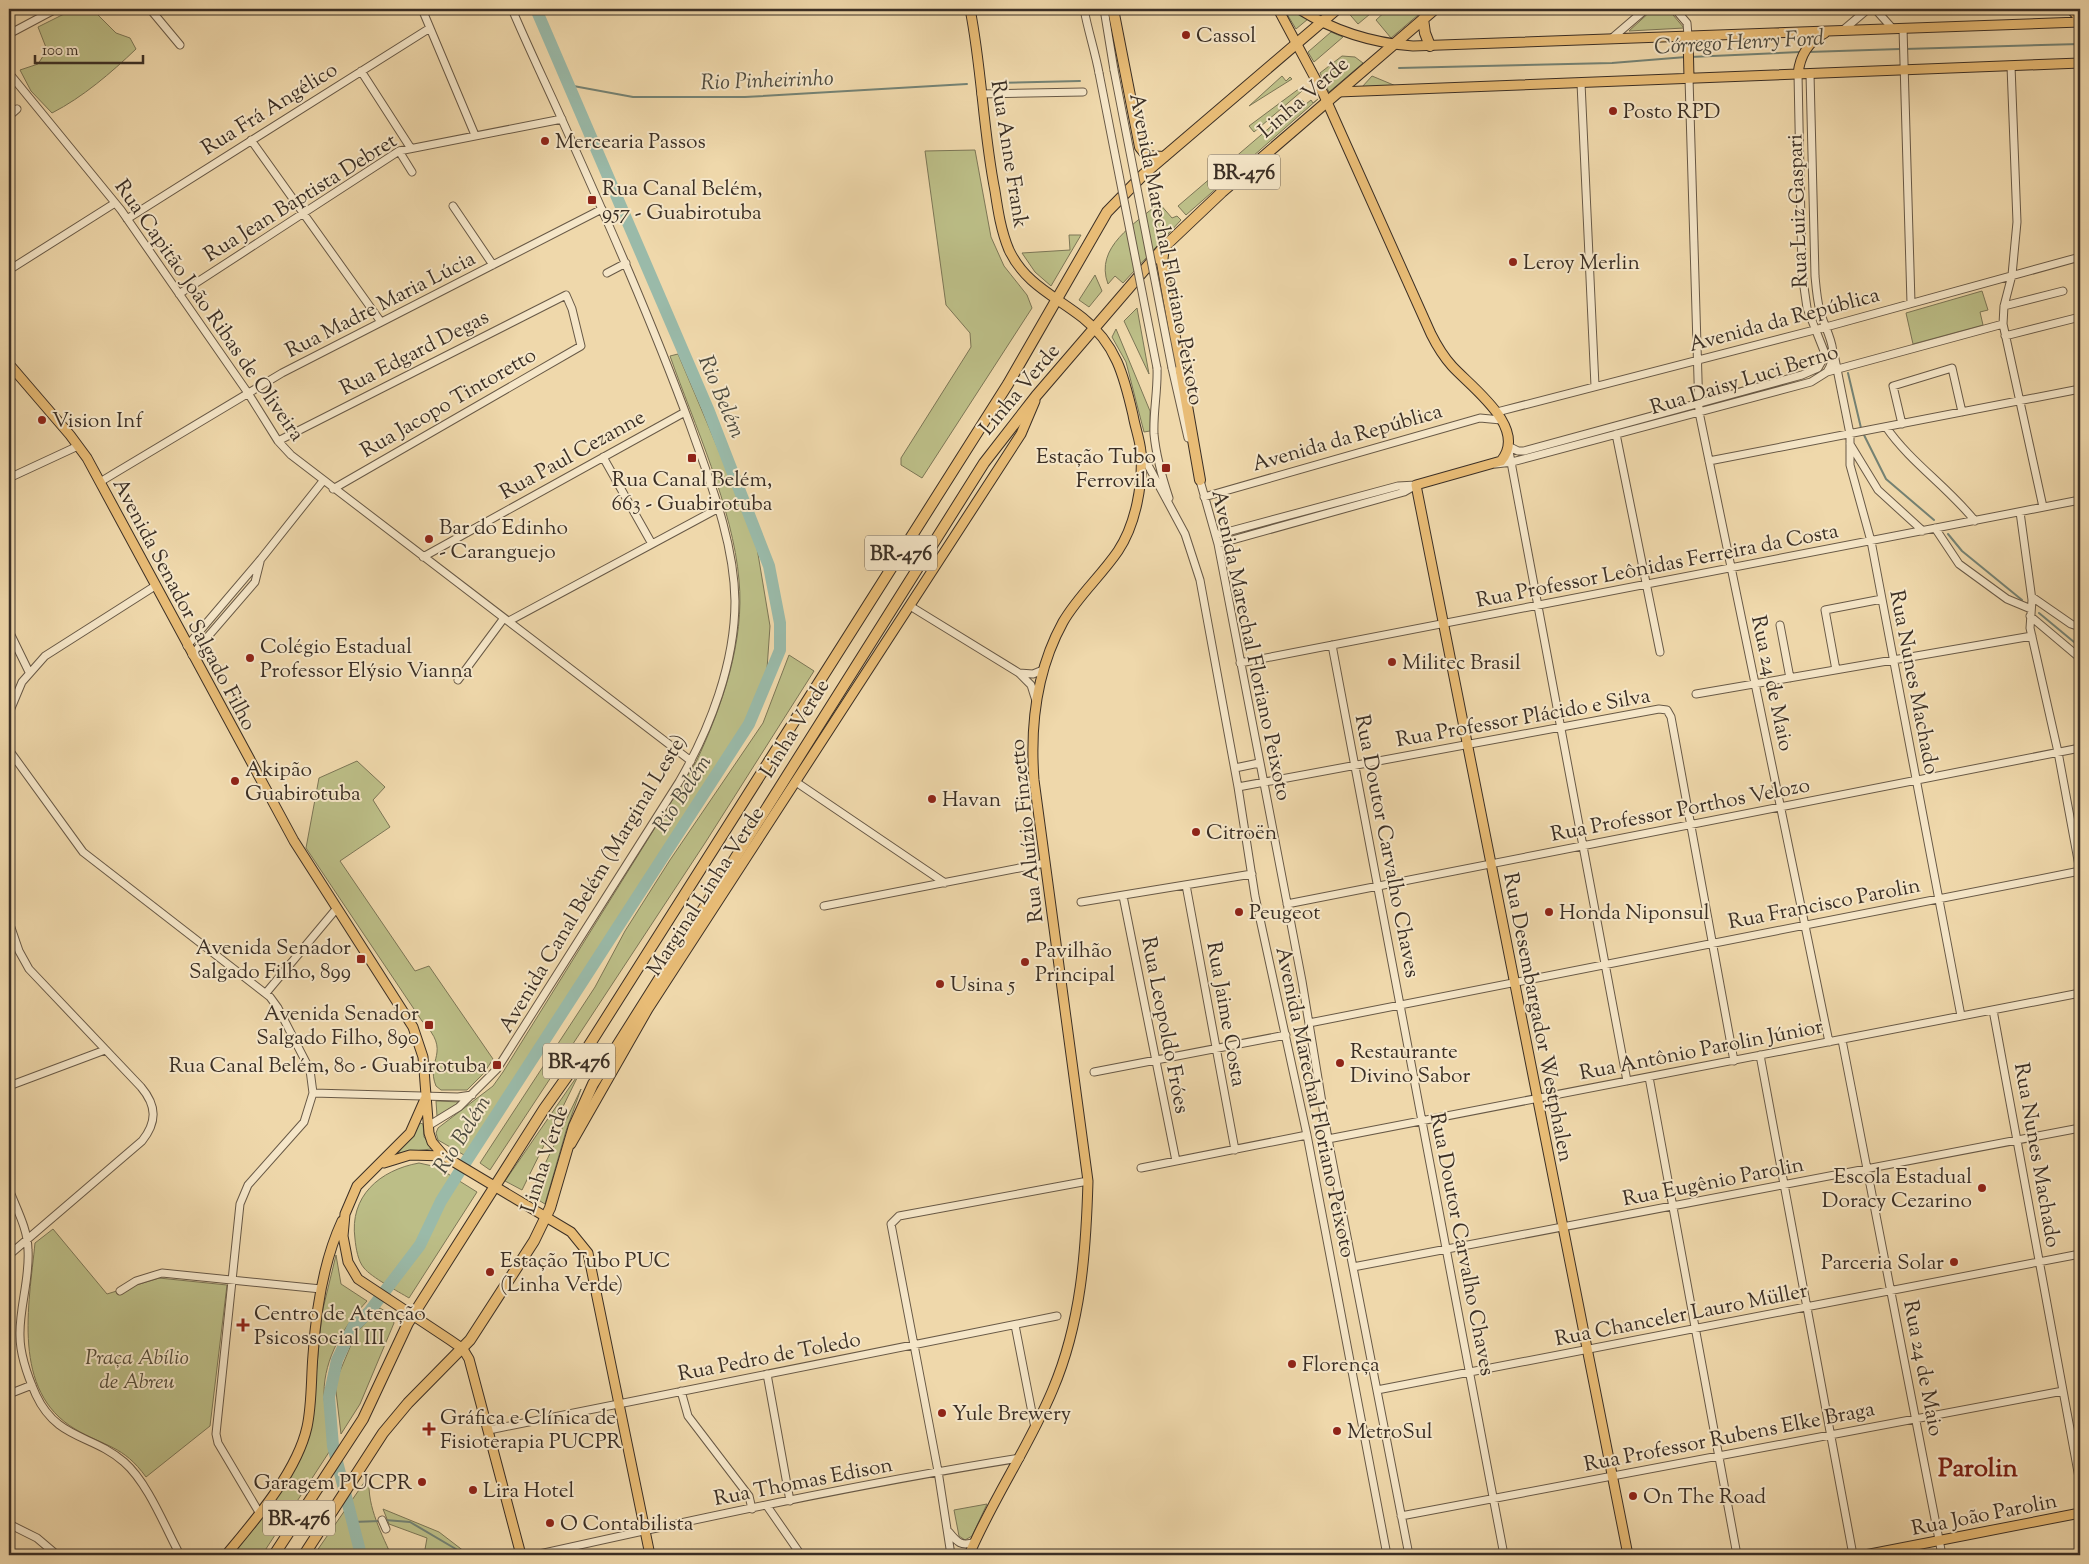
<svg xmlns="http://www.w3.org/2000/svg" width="2089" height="1564" font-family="'Sorts Mill Goudy',serif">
	<rect width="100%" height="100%" fill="#efd8ab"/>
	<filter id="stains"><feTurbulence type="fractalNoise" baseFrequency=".004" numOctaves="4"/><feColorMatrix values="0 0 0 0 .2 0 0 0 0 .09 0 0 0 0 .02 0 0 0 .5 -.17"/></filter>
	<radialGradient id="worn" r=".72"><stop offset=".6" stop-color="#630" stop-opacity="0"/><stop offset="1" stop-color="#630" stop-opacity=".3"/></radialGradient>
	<!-- green -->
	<path fill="#bcbe87" stroke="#7c7656" d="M74 9H92L116 33 130 38 136 49C111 73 83 97 52 113L31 91 20 70 38 64 47 50 38 27Z
		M1284 9H1290L1308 19 1296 29Z
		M1345 9H1376L1358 24Z
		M1388 9H1425L1391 38 1376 20Z
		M1653 9H1668L1684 28 1629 31Z
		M1331 32 1343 37 1314 62 1308 52Z
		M1342 56 1355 57 1363 63 1329 92 1320 73Z
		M1282 76 1286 81 1290 77 1292 79 1249 106Z
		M1372 76 1396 86 1362 87Z
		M1300 88 1302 91 1254 132 1249 126Z
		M1318 99 1186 215 1178 206 1302 100 1306 104 1311 100 1313 103Z
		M975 150 991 237 1004 266 1027 295 1032 308 922 478 901 465V458L966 355 971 347 970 333 946 305 925 151Z
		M1159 203 1172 218 1177 216 1181 220 1123 283 1115 276 1108 284C1094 247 1135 224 1159 203Z
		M1069 235H1081L1051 286 1035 272 1022 253 1070 250Z
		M1095 275 1102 291 1089 307 1079 300Z
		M1982 291 1988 310 1980 312 1983 325 1913 344 1906 313Z
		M1137 308 1149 374 1124 321Z
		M1116 329 1150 411V431L1144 432 1126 362 1112 337Z
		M678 354 755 536 770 626 767 669 746 722 515 1081 464 1155 438 1140 436 1133 438 1128 493 1086 503 1072 696 762C722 707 745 641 739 580 733 508 694 424 670 356Z
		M789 655 814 671 705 843 490 1170 480 1163 595 987 625 931 670 860 763 723Z
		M357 761 385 787 373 800 390 827 340 861 415 971 429 966 493 1059 484 1073 467 1090H441L436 1086C425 1059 453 1053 422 1021L306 848 319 778Z
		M580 1072 522 1190 505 1181Z
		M581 1089 566 1131 545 1204 530 1195Z
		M436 1101 461 1102 437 1116Z
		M420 1123 423 1124 424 1137 432 1147 431 1149 398 1153Z
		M419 1163 437 1167 477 1192 409 1298C399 1292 371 1277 364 1268 358 1261 356 1249 355 1239 349 1196 380 1170 419 1163Z
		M53 1229 107 1294 159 1278 227 1285 210 1426 146 1477C123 1445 105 1447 75 1429 11 1391 29 1305 35 1243Z
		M336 1255 341 1284 367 1301C344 1326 324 1358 324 1393 324 1410 330 1430 333 1446L262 1555H232L262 1519 284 1485 311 1426 322 1313Z
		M380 1308 391 1315 394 1323 360 1404 341 1434 335 1383 356 1333Z
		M370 1474C365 1502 380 1530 391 1555H314Z
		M987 1504 972 1536 965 1540 959 1536 954 1510Z
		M383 1509 439 1532 469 1555H424L427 1538 389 1524Z"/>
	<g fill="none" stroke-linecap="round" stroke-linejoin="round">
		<!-- stream -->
		<path stroke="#748274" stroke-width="2" d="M1905 49 2080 44
			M1808 52 1900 49
			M1690 57 1800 52
			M1399 68 1612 63 1686 57
			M993 83 1080 81
			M568 85 633 97H745L967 84
			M1848 373 1861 428
			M1863 433 1886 479 1934 520
			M1948 534 1962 551 2022 600
			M2039 613 2080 647
			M385 1520 410 1522 466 1555
			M352 1522 381 1521"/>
		<!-- river -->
		<path stroke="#9abaa9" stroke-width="12" d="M361 1555 333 1446 329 1397 337 1360 353 1327 369 1312 420 1245 441 1201 458 1174 749 724 780 650V623L769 566 708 409 536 9"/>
		<!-- minor casing -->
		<g stroke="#685946" stroke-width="9">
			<path id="minor" d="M150 9 180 45
				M422 9 475 135
				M1084 9C1088 31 1095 51 1099 73
				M1104 9 1114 70
				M1675 9 1687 23 1688 36
				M1875 9 1893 29
				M1903 28 1911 303
				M1842 31 1868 9
				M9 34 56 9
				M1611 39 1646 9
				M2011 66 2017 222 2012 275 2004 306 2003 324 2043 507
				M361 71 410 147
				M9 73 121 210 248 393 278 441 291 455 691 761
				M1810 74 1815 276C1816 287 1817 300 1820 311 1826 333 1841 350 1827 372
				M1689 78 1699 412 1829 1042
				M1581 83 1595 386
				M981 94 1083 92
				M9 116 17 109
				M251 140 381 322
				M399 151 412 172
				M453 206 493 265
				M127 219 430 28
				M9 270 115 203
				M607 273 626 263
				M179 294 399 151 562 119
				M2004 306 2063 291
				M2005 336 2080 317
				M1834 354 1850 434V465L1871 541 1961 1016
				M1157 368C1158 390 1153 412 1154 434 1156 456 1162 477 1169 498
				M1172 368 1188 438
				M1497 412 1826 327 2080 257
				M1902 424 1893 386 1952 368 1962 412
				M1886 427C1910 462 1948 487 1975 521
				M1616 434 1660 652
				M278 441 566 295 572 309 581 346 333 489
				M1850 444 1878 490 1923 531
				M1508 446 1627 1081
				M1508 446 1518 451H1524L1802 375 1818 368 1822 361 1824 351 1807 308 1802 273 1798 74
				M1142 454 1185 534 1200 580 1238 787 1255 896 1307 1135 1387 1555
				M603 457 652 544
				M1709 461 2080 389
				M1496 464 1512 462 1811 382 1827 372 2003 324
				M1199 477 1218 544 1302 981 1328 1139 1409 1555
				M9 478 78 446
				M100 482 282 373 602 209
				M1204 497 1480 418 1501 420
				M2020 512 2032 600 2030 628 2058 752 2080 871
				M1935 528 1959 564 2007 599 2031 609
				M1216 535 1398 486 1416 485
				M1218 544 1404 492 1416 485
				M423 557 685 412
				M2032 597 2071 624 2080 627
				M910 606 1019 673 1031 685 1036 701
				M2030 616 2080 658
				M509 621 719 508
				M1780 625 1790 678
				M9 631 29 672
				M1332 645 1504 1555
				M187 646 261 559 323 481
				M192 655 255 582 260 562
				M1240 663 2080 500
				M1836 670 1825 610 1882 599
				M1019 673 1033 674 1043 670
				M458 680 504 618
				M1696 694 2032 636
				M9 713 22 682 45 656 155 586
				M9 750 83 852 270 997 278 1008 310 1070 313 1093 304 1122 248 1185 240 1204 216 1434 218 1443 260 1514
				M1235 768 1259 763
				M796 782 945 883
				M1238 787 1659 709 1667 710 1671 717 1734 1061
				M1186 885 1235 1150
				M1123 896 1176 1161
				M1081 902 1252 874
				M1287 904 2080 748
				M824 906 1045 863
				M9 922 19 951 29 969 141 1087C157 1106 157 1122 142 1141L9 1255
				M266 993 337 908
				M1993 1010 2080 1483
				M1309 1023 2080 871
				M1842 1040 1942 1555
				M1760 1055 1853 1555
				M1094 1072 1286 1035
				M1649 1077 1737 1555
				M9 1086 105 1050
				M313 1093 458 1097 472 1095
				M428 1126 459 1107 497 1069 679 782C710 729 735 663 735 601 734 540 710 482 690 425 652 322 608 222 563 122 546 84 528 47 512 9
				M1328 1139 2080 993
				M1141 1168 1307 1135
				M9 1189C16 1208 28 1229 28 1250 30 1279 19 1308 20 1336 20 1356 28 1377 36 1395 57 1440 92 1434 124 1462 148 1483 165 1527 180 1555
				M1353 1267 2080 1128
				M120 1291 136 1281 162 1273 321 1289
				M1015 1325 1035 1428
				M767 1374 790 1501
				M1377 1390 2080 1254
				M681 1391 688 1416 749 1496 752 1509
				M9 1394 32 1385
				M489 1430 1057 1316
				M767 1506 801 1555
				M1401 1516 2063 1391
				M382 1520 386 1529
				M9 1524 37 1538 57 1555
				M949 1532C957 1542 961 1547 975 1542
				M535 1555C696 1519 857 1484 1020 1458
				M951 1555 938 1471 891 1224 899 1216 1088 1181"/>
		</g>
		<!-- major casing -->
		<g stroke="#3b2f25" stroke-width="11">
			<path id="major" d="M1278 9 1323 93 1431 334C1437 346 1443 356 1452 366 1471 387 1529 428 1501 461L1416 485 1628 1555
				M1299 9C1334 31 1372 43 1413 46L2080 22
				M2071 9 2080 19
				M1688 36 1689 78
				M1798 74C1800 55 1808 42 1825 33
				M1338 92 2080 63
				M9 364 70 435 87 458 294 841 413 1027 423 1057 429 1133 432 1142 444 1156 571 1232 588 1253 650 1555
				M425 1099 410 1133 357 1186 345 1214 343 1236 348 1262 358 1279 450 1340 463 1349 469 1359 521 1555
				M571 1144 648 1009 1021 434 1035 401
				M384 1163 410 1155 444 1156
				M226 1555C255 1520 297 1472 307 1427 312 1404 311 1378 313 1355 316 1309 323 1262 342 1221
				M969 1555C993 1498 1029 1447 1053 1389 1081 1323 1086 1252 1088 1181L1034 780C1030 726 1036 671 1063 622 1078 596 1101 576 1118 551 1136 524 1143 484 1141 452 1140 440 1135 427 1133 415 1124 376 1116 344 1083 318 1055 296 1025 284 1009 250 1001 231 998 211 995 191 983 131 982 69 970 9
				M1865 1555 2080 1513"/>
		</g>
		<!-- highway casing -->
		<g stroke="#3b2f25" stroke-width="12">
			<path id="highway" d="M1113 9 1140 147 1147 156 1164 157
				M1423 19 1425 33 1430 46
				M1164 247 1162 263 1200 480
				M274 1555 363 1419 408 1323 544 1109 588 1047 1008 384 1107 212 1144 174 1337 9
				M304 1555 383 1433 408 1403 470 1340 534 1241 550 1208 574 1126 593 1084 984 463 1036 396 1164 247 1222 192 1435 9"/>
		</g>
		<!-- minor -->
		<use href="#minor" stroke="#f5e6c8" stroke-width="7"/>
		<!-- major -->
		<use href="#major" stroke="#e8bc76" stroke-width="9"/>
		<!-- highway -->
		<use href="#highway" stroke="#e8bc76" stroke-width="10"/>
		<!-- minor-bridge casing -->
		<g stroke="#685946" stroke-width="9" stroke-linecap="butt">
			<path id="minor-bridge" d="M1114 70 1172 368
				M1099 73 1157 368"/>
		</g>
		<!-- minor-bridge -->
		<use href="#minor-bridge" stroke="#f5e6c8" stroke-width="7"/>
	</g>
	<!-- markers -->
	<g fill="#8f2418" stroke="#f5e6c8" stroke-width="2">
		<circle cx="1186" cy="35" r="5"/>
		<circle cx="1613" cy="111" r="5"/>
		<circle cx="545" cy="141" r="5"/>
		<rect x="587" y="195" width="10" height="10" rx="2.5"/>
		<circle cx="1513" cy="262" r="5"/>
		<circle cx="42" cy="420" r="5"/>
		<rect x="687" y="453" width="10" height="10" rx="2.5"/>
		<rect x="1161" y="463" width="10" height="10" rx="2.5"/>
		<circle cx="429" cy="539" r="5"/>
		<circle cx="250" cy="658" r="5"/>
		<circle cx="1392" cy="662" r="5"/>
		<circle cx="235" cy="781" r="5"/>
		<circle cx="932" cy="799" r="5"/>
		<circle cx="1196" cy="832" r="5"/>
		<circle cx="1239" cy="912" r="5"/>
		<circle cx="1549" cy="912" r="5"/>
		<rect x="356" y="954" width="10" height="10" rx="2.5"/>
		<circle cx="1025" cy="962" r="5"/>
		<circle cx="940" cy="984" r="5"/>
		<rect x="424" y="1020" width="10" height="10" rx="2.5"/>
		<circle cx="1340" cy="1063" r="5"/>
		<rect x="492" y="1060" width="10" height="10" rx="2.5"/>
		<circle cx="1982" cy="1188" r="5"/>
		<circle cx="1954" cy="1262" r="5"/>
		<circle cx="490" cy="1272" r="5"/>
		<path d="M240.5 1317.5h5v5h5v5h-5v5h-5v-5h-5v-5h5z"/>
		<circle cx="1292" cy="1364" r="5"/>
		<circle cx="942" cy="1413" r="5"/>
		<path d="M426.5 1421.5h5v5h5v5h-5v5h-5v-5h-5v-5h5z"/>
		<circle cx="1337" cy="1431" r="5"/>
		<circle cx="422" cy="1482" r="5"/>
		<circle cx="473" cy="1490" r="5"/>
		<circle cx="1633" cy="1496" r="5"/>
		<circle cx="550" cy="1523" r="5"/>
	</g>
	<g text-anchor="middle" stroke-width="4" stroke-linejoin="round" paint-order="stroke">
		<!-- shield labels -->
		<g fill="#f5e6c8" stroke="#736656" stroke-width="1">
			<rect x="1208" y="154.5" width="72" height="35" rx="4"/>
			<rect x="865" y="535.5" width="72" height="35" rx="4"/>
			<rect x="543" y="1043.5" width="72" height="35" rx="4"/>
			<rect x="263" y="1500.5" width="72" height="35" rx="4"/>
		</g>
		<g font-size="20" font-weight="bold" fill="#3b2f25">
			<text x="1244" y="179">BR-476</text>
			<text x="901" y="560">BR-476</text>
			<text x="579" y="1068">BR-476</text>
			<text x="299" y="1525">BR-476</text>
		</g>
		<!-- poi labels -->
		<g font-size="21" fill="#3b2f25" stroke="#f5e6c8" text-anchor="start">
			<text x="1196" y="42">Cassol</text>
			<text x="1623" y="118">Posto RPD</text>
			<text x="555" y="148">Mercearia Passos</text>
			<text x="602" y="195">Rua Canal Belém,<tspan x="602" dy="24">957 - Guabirotuba</tspan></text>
			<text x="1523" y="269">Leroy Merlin</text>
			<text x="52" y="427">Vision Inf</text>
			<text x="1156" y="463" text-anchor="end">Estação Tubo<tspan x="1156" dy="24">Ferrovila</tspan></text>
			<text x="692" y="486" text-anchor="middle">Rua Canal Belém,<tspan x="692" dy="24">663 - Guabirotuba</tspan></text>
			<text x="439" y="534">Bar do Edinho<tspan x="439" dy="24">- Caranguejo</tspan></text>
			<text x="260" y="653">Colégio Estadual<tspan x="260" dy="24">Professor Elýsio Vianna</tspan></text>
			<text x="1402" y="669">Militec Brasil</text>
			<text x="245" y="776">Akipão<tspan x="245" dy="24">Guabirotuba</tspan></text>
			<text x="942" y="806">Havan</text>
			<text x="1206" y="839">Citroën</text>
			<text x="1249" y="919">Peugeot</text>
			<text x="1559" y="919">Honda Niponsul</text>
			<text x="351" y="954" text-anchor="end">Avenida Senador<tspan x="351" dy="24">Salgado Filho, 899</tspan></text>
			<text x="1035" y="957">Pavilhão<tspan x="1035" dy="24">Principal</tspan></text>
			<text x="950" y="991">Usina 5</text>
			<text x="419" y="1020" text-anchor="end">Avenida Senador<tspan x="419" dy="24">Salgado Filho, 890</tspan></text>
			<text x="1350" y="1058">Restaurante<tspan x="1350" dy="24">Divino Sabor</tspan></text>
			<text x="487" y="1072" text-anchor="end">Rua Canal Belém, 80 - Guabirotuba</text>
			<text x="1972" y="1183" text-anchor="end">Escola Estadual<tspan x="1972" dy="24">Doracy Cezarino</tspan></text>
			<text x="500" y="1267">Estação Tubo PUC<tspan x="500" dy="24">(Linha Verde)</tspan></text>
			<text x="1944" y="1269" text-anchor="end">Parceria Solar</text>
			<text x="254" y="1320">Centro de Atenção<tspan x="254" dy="24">Psicossocial III</tspan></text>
			<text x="1302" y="1371">Florença</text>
			<text x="952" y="1420">Yule Brewery</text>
			<text x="440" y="1424">Gráfica e Clínica de<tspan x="440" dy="24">Fisioterapia PUCPR</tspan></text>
			<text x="1347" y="1438">MetroSul</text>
			<text x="412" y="1489" text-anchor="end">Garagem PUCPR</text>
			<text x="483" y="1497">Lira Hotel</text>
			<text x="1643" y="1503">On The Road</text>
			<text x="560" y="1530">O Contabilista</text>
		</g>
		<!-- street labels -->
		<g font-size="21" fill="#3b2f25" stroke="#f5e6c8">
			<text transform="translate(1303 97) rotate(-41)" y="7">Linha Verde</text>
			<text transform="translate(269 108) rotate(-32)" y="7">Rua Frá Angélico</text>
			<text transform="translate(1010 154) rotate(81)" y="7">Rua Anne Frank</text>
			<text transform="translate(300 197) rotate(-32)" y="7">Rua Jean Baptista Debret</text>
			<text transform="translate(1797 211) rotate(-92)" y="7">Rua Luiz Gaspari</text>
			<text transform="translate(1167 249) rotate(79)" y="7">Avenida Marechal Floriano Peixoto</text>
			<text transform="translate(380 304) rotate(-27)" y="7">Rua Madre Maria Lúcia</text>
			<text transform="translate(210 310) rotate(55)" y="7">Rua Capitão João Ribas de Oliveira</text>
			<text transform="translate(1784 319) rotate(-15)" y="7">Avenida da República</text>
			<text transform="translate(414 352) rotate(-27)" y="7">Rua Edgard Degas</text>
			<text transform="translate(1744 379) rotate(-17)" y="7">Rua Daisy Luci Berno</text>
			<text transform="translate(1019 389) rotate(-50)" y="7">Linha Verde</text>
			<text transform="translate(448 402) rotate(-30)" y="7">Rua Jacopo Tintoretto</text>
			<text transform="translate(1347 437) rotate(-16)" y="7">Avenida da República</text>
			<text transform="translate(572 454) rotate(-29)" y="7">Rua Paul Cezanne</text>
			<text transform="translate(1657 565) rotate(-11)" y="7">Rua Professor Leônidas Ferreira da Costa</text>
			<text transform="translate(185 604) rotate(62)" y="7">Avenida Senador Salgado Filho</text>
			<text transform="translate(1252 645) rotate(78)" y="7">Avenida Marechal Floriano Peixoto</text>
			<text transform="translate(1915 682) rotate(79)" y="7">Rua Nunes Machado</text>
			<text transform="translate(1773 683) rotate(78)" y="7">Rua 24 de Maio</text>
			<text transform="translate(1523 717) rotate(-10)" y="7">Rua Professor Plácido e Silva</text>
			<text transform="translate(794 728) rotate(-58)" y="7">Linha Verde</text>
			<text transform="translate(1680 809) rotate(-11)" y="7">Rua Professor Porthos Velozo</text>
			<text transform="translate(1026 831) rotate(-96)" y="7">Rua Aluízio Finzetto</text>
			<text transform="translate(1388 846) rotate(79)" y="7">Rua Doutor Carvalho Chaves</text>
			<text transform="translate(592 883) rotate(-59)" y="7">Avenida Canal Belém (Marginal Leste)</text>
			<text transform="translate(705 891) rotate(-57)" y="7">Marginal Linha Verde</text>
			<text transform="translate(1824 903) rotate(-11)" y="7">Rua Francisco Parolin</text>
			<text transform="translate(1227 1014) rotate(80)" y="7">Rua Jaime Costa</text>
			<text transform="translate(1539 1017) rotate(79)" y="7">Rua Desembargador Westphalen</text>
			<text transform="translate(1166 1025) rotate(79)" y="7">Rua Leopoldo Fróes</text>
			<text transform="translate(1701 1049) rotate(-11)" y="7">Rua Antônio Parolin Júnior</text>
			<text transform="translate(1316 1102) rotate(78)" y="7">Avenida Marechal Floriano Peixoto</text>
			<text transform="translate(2038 1155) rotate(80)" y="7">Rua Nunes Machado</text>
			<text transform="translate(544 1159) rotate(-72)" y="7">Linha Verde</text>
			<text transform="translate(1713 1181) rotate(-11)" y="7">Rua Eugênio Parolin</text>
			<text transform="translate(1463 1244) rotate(79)" y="7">Rua Doutor Carvalho Chaves</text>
			<text transform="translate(1681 1314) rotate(-11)" y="7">Rua Chanceler Lauro Müller</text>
			<text transform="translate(769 1356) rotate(-11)" y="7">Rua Pedro de Toledo</text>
			<text transform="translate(1924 1368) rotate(79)" y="7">Rua 24 de Maio</text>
			<text transform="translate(1729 1436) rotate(-11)" y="7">Rua Professor Rubens Elke Braga</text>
			<text transform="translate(803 1481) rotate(-11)" y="7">Rua Thomas Edison</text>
			<text transform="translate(1984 1514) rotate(-11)" y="7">Rua João Parolin</text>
		</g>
		<!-- park labels -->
		<g font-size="21" font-style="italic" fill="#554c39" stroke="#f5e6c8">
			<text x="137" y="1364">Praça Abílio<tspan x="137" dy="24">de Abreu</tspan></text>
		</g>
		<!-- water labels -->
		<g font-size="22" font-style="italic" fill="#4e4b3f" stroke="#f5e6c8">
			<text transform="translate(1739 41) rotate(-3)" y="8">Córrego Henry Ford</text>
			<text transform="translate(767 79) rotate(-2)" y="8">Rio Pinheirinho</text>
			<text transform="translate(723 396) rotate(67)" y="8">Rio Belém</text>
			<text transform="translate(681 793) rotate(-57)" y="8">Rio Belém</text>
			<text transform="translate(461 1134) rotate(-58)" y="8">Rio Belém</text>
		</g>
		<!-- district labels -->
		<g font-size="26" font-weight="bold" fill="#7a1f14" stroke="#f5e6c8">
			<text x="1978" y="1476">Parolin</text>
		</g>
	</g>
	<!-- margin -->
	<rect width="2089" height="1564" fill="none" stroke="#efd8ab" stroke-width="30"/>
	<rect x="10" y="10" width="2069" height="1544" fill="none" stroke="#3b2f25" stroke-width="2.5"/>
	<rect x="15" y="15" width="2059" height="1534" fill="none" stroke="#3b2f25"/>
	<!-- scale -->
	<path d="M35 55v8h108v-8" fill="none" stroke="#3b2f25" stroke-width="2.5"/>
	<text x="42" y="55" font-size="15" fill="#3b2f25" stroke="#f5e6c8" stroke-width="4" paint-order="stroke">100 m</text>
	<rect width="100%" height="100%" filter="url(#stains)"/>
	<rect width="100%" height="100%" fill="url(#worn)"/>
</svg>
